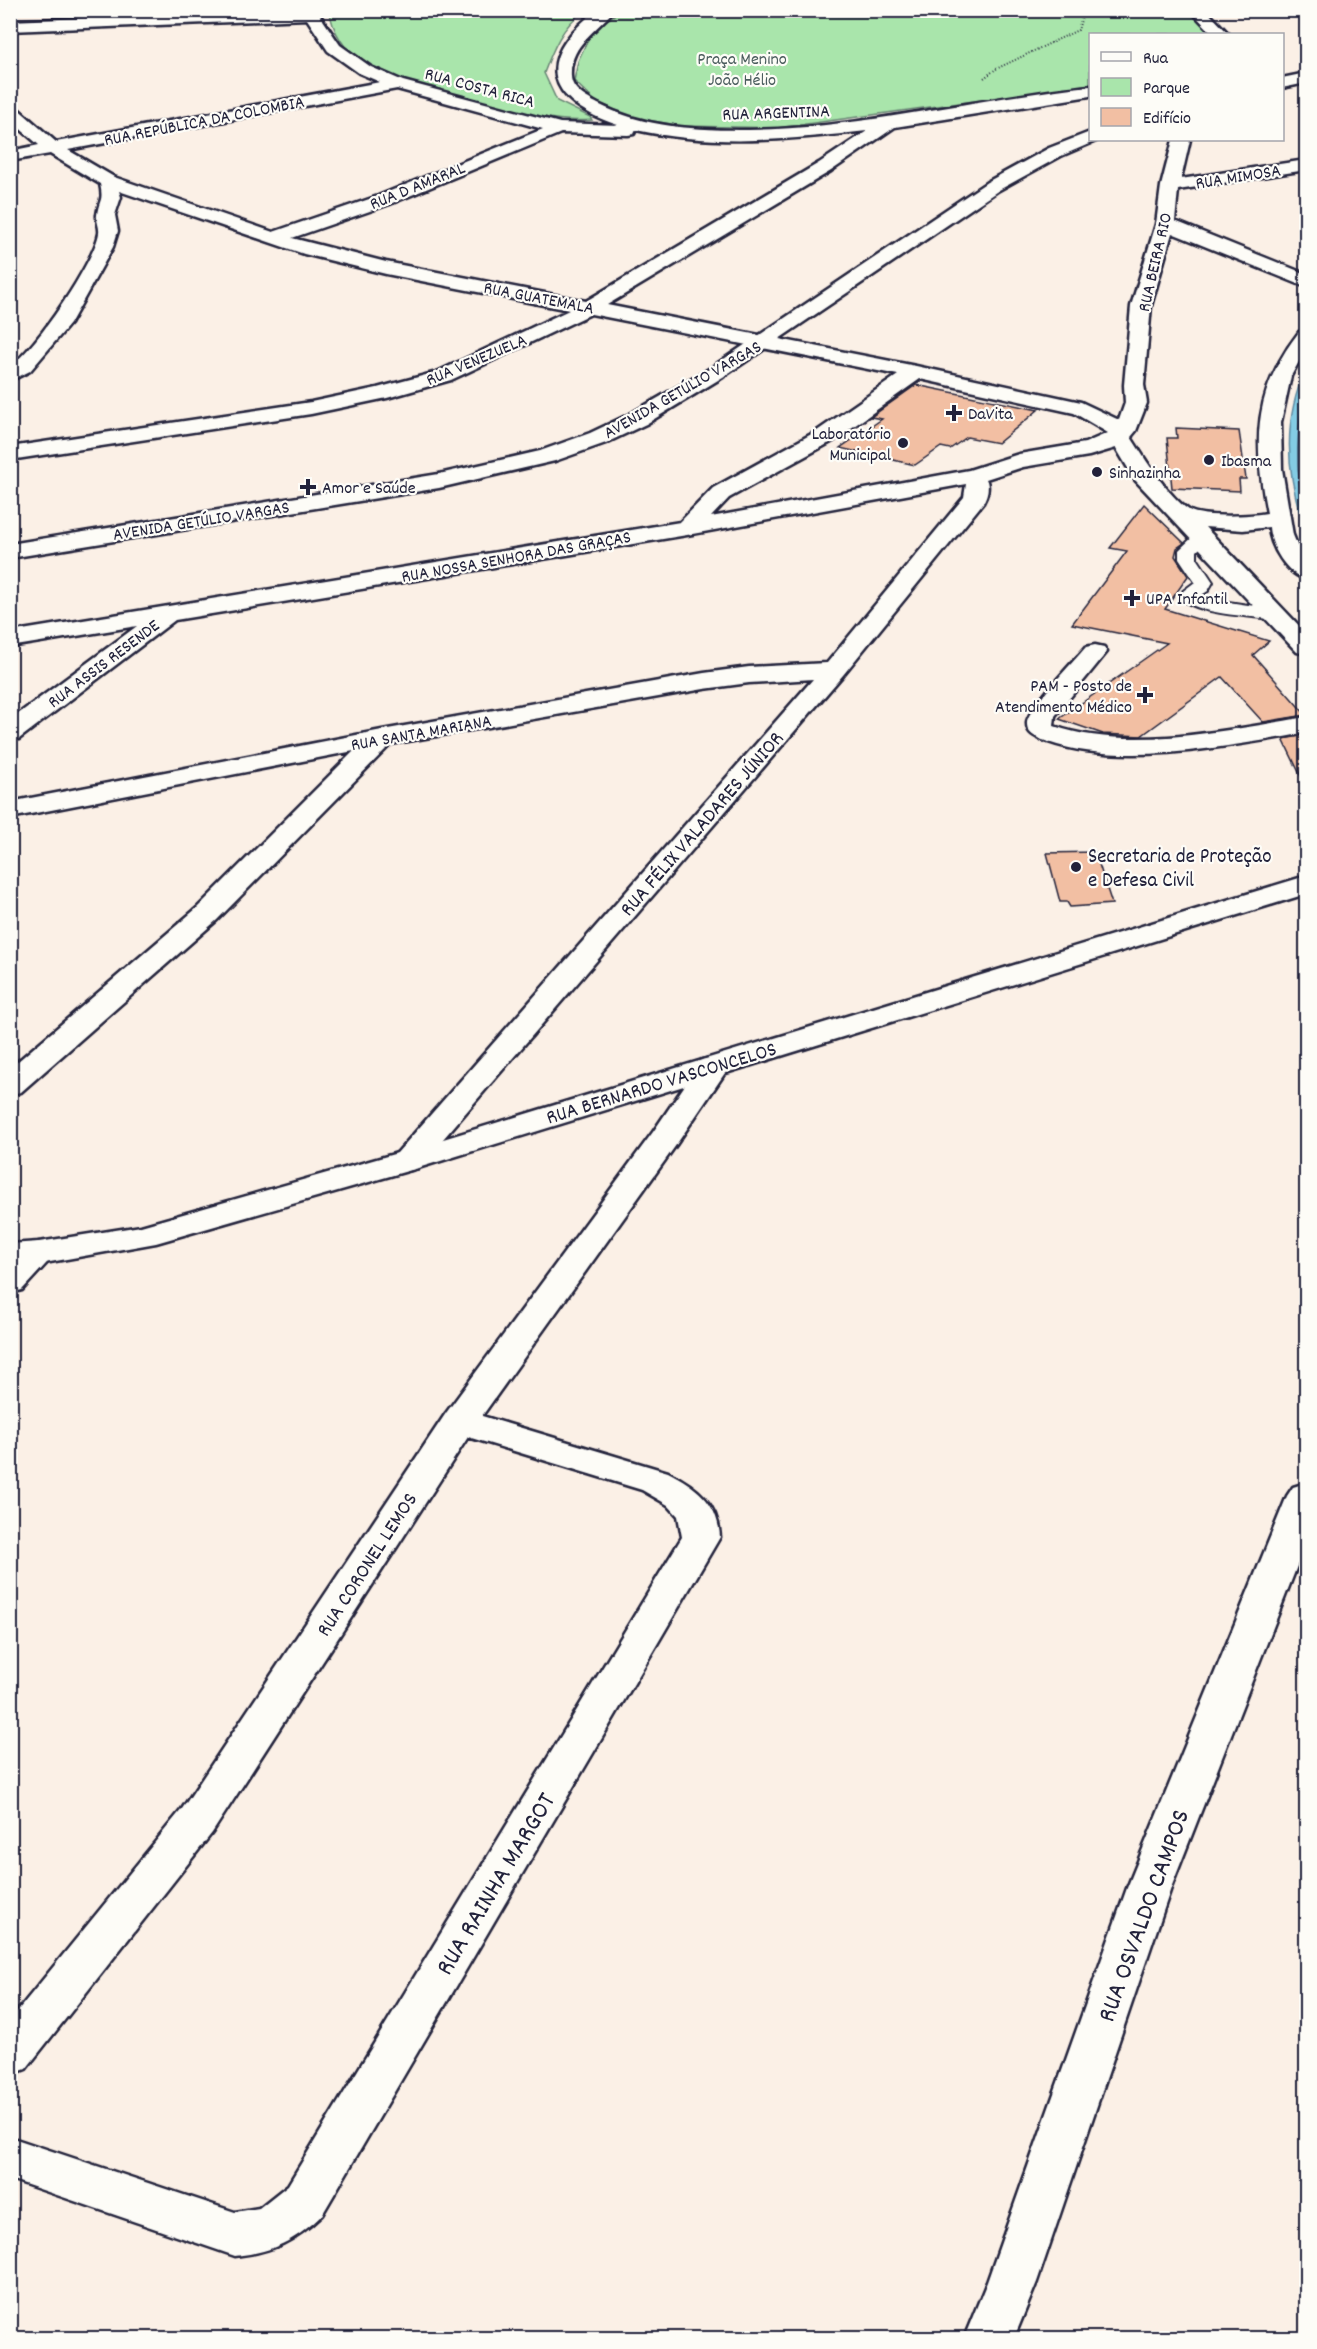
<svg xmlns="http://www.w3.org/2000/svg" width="1317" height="2349" font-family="Dekko,sans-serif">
	<rect width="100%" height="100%" fill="#fbf0e6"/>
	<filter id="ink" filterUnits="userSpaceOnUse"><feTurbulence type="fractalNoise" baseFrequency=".0167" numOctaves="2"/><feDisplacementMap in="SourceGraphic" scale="12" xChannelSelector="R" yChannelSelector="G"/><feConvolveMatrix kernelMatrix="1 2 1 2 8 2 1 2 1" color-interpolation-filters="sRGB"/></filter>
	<g filter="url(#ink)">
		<!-- green -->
		<path fill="#a9e5ab" stroke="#668473" stroke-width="1.5" d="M1187 10 1215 34H1090V85L777 128 683 126 635 118 596 102 574 81 578 61 592 31 620 11Z
			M330 11H584C562 26 553 49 544 73L557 101 590 117 592 120C549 124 507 108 467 97 432 88 394 82 363 63 346 53 331 29 330 11Z"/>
		<!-- water -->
		<path fill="#83cce4" stroke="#5c88a0" stroke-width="1.5" d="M1306 369V532C1287 479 1281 422 1306 369Z"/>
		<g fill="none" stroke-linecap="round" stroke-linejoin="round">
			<!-- shore -->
			<path stroke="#49667f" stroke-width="1.5" d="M1306 383C1297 428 1293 470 1306 515
				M1306 416 1302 465 1306 486"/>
		</g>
		<!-- building -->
		<path fill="#f2bfa3" stroke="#22223b" stroke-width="1.5" d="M916 385 1038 410 998 443 967 437 950 449 941 447 915 465 840 448 882 419 871 417Z
			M1176 428 1239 431 1246 479H1239L1240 491 1172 488 1167 438H1177Z
			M1144 504 1184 543 1177 548 1175 556 1188 576 1165 609 1269 641 1253 655 1306 715 1263 722 1222 677 1141 736 1103 734 1059 719 1167 643 1072 624 1127 551 1110 548Z
			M1306 735V787L1283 739Z
			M1095 852 1112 904 1070 907 1067 902H1060L1047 853Z"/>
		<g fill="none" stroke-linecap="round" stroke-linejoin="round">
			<!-- service casing -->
			<g stroke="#22223b" stroke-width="4">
				<path id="service" d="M1203 532 1211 537 1197 551V558L1213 582 1208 591 1200 596 1209 599 1281 610 1291 621 1288 625H1276L1269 619C1250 616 1194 614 1182 598L1183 591 1195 582 1179 558V550L1197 533Z"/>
			</g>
			<!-- minor casing -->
			<g stroke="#22223b" stroke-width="5">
				<path id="minor" d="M285 10H319V14L340 45 371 67 403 81 560 123 618 125C545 101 533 59 597 10H614C597 31 569 45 571 76 571 90 587 98 598 104 645 128 697 130 749 130 865 128 976 98 1090 86V96L895 127 831 171 607 305 916 366 1081 402 1119 420 1125 403 1124 385 1131 306 1156 224 1161 186 1173 140H1190L1181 179 1306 160V170L1178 190 1175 221 1306 274V287L1172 233 1151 306 1144 385 1147 403 1136 431 1131 437C1145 459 1167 495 1189 510 1201 518 1251 516 1267 513 1253 442 1253 391 1299 332L1306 330V349L1291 376 1281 422 1282 469 1293 535 1298 547 1306 558V579C1287 575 1270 546 1269 527L1243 530 1205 527 1306 633V654L1297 652 1135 480 1116 448 1089 456 1023 467 986 479C990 486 987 496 983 503L843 675 418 1168 406 1171 394 1168 390 1161 813 679 749 683 704 689 391 744 217 920 21 1092 10 1094V1068L197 908 354 751 10 818V802L382 730 704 673 749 667 827 663 964 497 966 484 687 535 175 620 19 739 10 741V720L137 626 10 647V632L680 522 713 488 817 431 898 375 591 314 451 380 387 398 311 414 10 460V447L311 402 377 388 437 372 569 310 386 274 304 254 119 191 121 197 115 215 118 231 113 247 70 324 30 371 10 381V366C35 351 95 260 99 233 100 227 96 221 97 215 99 199 104 202 100 184L50 154 10 161V151L39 145 10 120V106L16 107 56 142 380 82 359 73 328 51 307 19 10 31V21ZM397 89 543 129 378 196 273 232 114 177 68 150ZM636 130C711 147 791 140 867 131L819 163 586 301 386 262 292 238 390 204 561 133 628 135 634 134ZM920 379 1074 413 1108 433 1085 443 1019 454 969 470 711 517 729 498 833 441Z
					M1190 10H1206L1229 34H1213Z
					M1095 645 1104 647 1107 652 1055 716 1054 726C1126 752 1231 730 1306 717V733C1232 746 1120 768 1048 742 1038 738 1026 735 1027 722 1028 709 1075 660 1086 647Z
					M713 1058 724 1060 729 1067 676 1145 482 1416 668 1472C697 1487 718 1503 720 1537L322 2215C295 2241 273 2252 235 2256L10 2179V2137L235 2212 259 2208 288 2185 682 1537 678 1516 668 1505 642 1490 468 1437 212 1833 26 2069 10 2075V2020L182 1809 446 1413 653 1132 702 1060Z
					M39 1242 51 1245 56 1253 22 1290 10 1293V1262L27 1245Z
					M1306 1483V1543L1171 1888 1037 2282 1014 2338H964L987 2282 1127 1888 1287 1496 1293 1487Z"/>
			</g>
			<!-- secondary casing -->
			<g stroke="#22223b" stroke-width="5">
				<path id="secondary" d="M1306 73V83L1282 88V78Z
					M1090 132V140L1096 141 1061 156 999 190 723 377 646 424 606 443 555 461 439 488 10 558V544L439 474 540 451 590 433 630 414 709 369 987 182 1049 148Z
					M1306 876V894L418 1168 156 1243 39 1264 10 1266V1244L39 1242 141 1226 394 1154Z"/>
			</g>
			<!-- path -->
			<path stroke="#22223b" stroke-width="2" stroke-dasharray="1 2" stroke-linecap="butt" d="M984 78 996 69 1078 30 1083 13 1079 10"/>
			<!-- service -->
			<use href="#service" fill="#fdfcf7" fill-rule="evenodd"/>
			<!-- minor -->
			<use href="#minor" fill="#fdfcf7" fill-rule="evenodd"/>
			<!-- secondary -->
			<use href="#secondary" fill="#fdfcf7" fill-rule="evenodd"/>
		</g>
	</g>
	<!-- markers -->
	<g fill="#22223b" stroke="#fdfcf7" stroke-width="2">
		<path d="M951 404h6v6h6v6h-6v6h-6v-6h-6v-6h6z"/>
		<circle cx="903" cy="443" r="6"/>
		<circle cx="1209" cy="460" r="6"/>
		<circle cx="1097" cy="472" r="6"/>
		<path d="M305 478h6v6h6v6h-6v6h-6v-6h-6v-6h6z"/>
		<path d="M1129 589h6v6h6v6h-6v6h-6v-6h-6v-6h6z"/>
		<path d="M1142 686h6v6h6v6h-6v6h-6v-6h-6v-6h6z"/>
		<circle cx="1076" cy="867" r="6"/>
	</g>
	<g text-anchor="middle" stroke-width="4.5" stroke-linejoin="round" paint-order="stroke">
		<!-- far-park labels -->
		<g font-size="18" fill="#4a5c5d" stroke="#fdfcf7">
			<text x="742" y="64">Praça Menino<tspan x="742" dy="21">João Hélio</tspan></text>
		</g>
		<!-- far-street labels -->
		<g font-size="18" fill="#22223b" stroke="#fdfcf7">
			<text transform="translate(480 87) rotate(15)" y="6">RUA COSTA RICA</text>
			<text transform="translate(776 112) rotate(-2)" y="6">RUA ARGENTINA</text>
			<text transform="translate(204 120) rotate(-11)" y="6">RUA REPÚBLICA DA COLOMBIA</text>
			<text transform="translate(1238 176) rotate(-9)" y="6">RUA MIMOSA</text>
			<text transform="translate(417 185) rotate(-22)" y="6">RUA D AMARAL</text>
			<text transform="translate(1154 262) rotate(-77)" y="6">RUA BEIRA RIO</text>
			<text transform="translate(539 297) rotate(11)" y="6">RUA GUATEMALA</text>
			<text transform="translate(476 359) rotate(-23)" y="6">RUA VENEZUELA</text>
			<text transform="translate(682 389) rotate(-30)" y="6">AVENIDA GETÚLIO VARGAS</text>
			<text transform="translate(201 520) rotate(-9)" y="6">AVENIDA GETÚLIO VARGAS</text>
			<text transform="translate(516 556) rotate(-10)" y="6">RUA NOSSA SENHORA DAS GRAÇAS</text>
			<text transform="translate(103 663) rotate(-37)" y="6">RUA ASSIS RESENDE</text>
			<text transform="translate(421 732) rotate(-10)" y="6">RUA SANTA MARIANA</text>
		</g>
		<!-- far-poi labels -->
		<g font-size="18" fill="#22223b" stroke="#fdfcf7" text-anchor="start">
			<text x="968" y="419">DaVita</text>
			<text x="891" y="439" text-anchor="end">Laboratório<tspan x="891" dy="21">Municipal</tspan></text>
			<text x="1221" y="466">Ibasma</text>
			<text x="1109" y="478">Sinhazinha</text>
			<text x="322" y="493">Amor e Saúde</text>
			<text x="1146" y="604">UPA Infantil</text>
			<text x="1132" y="691" text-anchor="end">PAM - Posto de<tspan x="1132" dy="21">Atendimento Médico</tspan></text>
		</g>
		<!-- street labels -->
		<g font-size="21" fill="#22223b" stroke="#fdfcf7">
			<text transform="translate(701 823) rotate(-49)" y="7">RUA FÉLIX VALADARES JÚNIOR</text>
			<text transform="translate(661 1082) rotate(-17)" y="7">RUA BERNARDO VASCONCELOS</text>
			<text transform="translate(366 1564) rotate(-57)" y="7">RUA CORONEL LEMOS</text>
		</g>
		<!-- poi labels -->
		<g font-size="21" fill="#22223b" stroke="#fdfcf7" text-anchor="start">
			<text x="1088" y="862">Secretaria de Proteção<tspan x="1088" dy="24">e Defesa Civil</tspan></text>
		</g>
		<!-- near-street labels -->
		<g font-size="26" fill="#22223b" stroke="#fdfcf7">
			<text transform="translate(494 1883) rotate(-59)" y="9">RUA RAINHA MARGOT</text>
			<text transform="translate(1142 1915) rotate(-70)" y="9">RUA OSVALDO CAMPOS</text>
		</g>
	</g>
	<!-- margin -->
	<rect width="1317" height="2349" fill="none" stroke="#fdfcf7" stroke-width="36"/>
	<rect x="18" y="18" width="1281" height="2313" fill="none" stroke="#22223b" stroke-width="2" filter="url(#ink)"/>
	<!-- legend -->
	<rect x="1089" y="33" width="195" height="108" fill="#fdfcf7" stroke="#a5a5ac" stroke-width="1.5"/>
	<rect x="1101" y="52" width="30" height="9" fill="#fdfcf7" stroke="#a5a5ac" stroke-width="1.5"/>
	<text x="1143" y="63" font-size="18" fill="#22223b">Rua</text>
	<rect x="1101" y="78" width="30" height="18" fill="#a9e5ab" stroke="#a5a5ac" stroke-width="1.5"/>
	<text x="1143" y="93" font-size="18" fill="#22223b">Parque</text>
	<rect x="1101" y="108" width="30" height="18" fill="#f2bfa3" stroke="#a5a5ac" stroke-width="1.5"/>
	<text x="1143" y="123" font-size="18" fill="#22223b">Edifício</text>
</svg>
